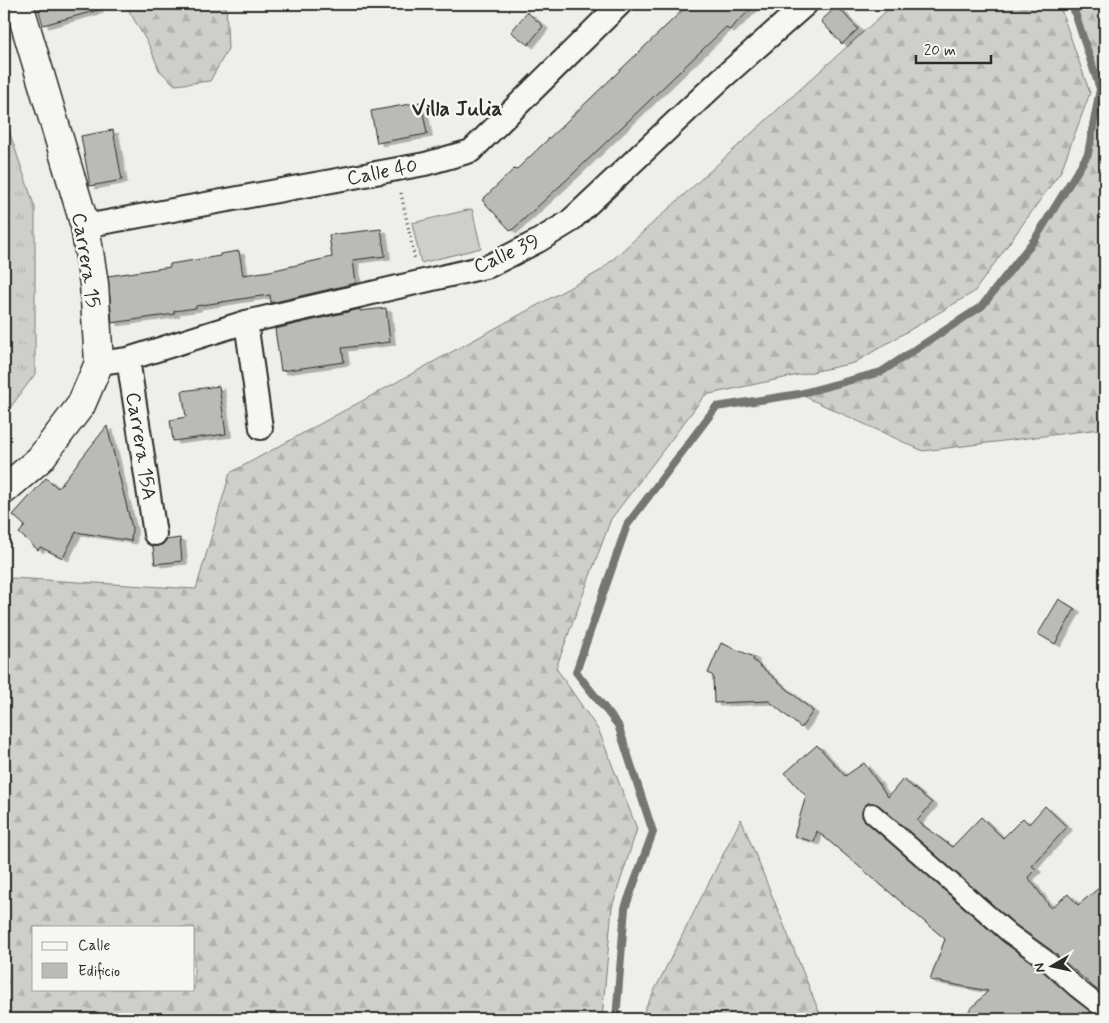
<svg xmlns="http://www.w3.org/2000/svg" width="1109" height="1023" font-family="Mynerve,sans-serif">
	<defs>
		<pattern id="grass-tufts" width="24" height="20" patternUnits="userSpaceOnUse" patternTransform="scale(1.25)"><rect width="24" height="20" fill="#cececa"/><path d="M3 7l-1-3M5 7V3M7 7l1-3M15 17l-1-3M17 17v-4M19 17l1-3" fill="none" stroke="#b1b1ae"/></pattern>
		<pattern id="forest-firs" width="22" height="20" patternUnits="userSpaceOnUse" patternTransform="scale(1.25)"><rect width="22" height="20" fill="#cececa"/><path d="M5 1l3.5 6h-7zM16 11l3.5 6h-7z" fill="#b1b1ae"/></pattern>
		<filter id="shadow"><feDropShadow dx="5.5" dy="3" stdDeviation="0" flood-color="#0004"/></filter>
	</defs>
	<rect width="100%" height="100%" fill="#eeeeea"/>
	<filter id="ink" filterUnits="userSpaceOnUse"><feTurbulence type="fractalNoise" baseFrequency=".02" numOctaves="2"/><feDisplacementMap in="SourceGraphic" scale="10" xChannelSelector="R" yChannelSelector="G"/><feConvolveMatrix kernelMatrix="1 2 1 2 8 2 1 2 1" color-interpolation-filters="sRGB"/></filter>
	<g filter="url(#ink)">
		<!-- grass -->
		<path fill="url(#grass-tufts)" stroke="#7c7c7a" d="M4 116 35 208V374L4 416Z"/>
		<!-- forest -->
		<path fill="url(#forest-firs)" stroke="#7c7c7a" fill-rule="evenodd" d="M125 4H226L228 49 210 81 175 85 159 70 150 47Z
			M894 4H1059L1090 93 1061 171 974 292 854 363 705 395 611 519 556 668 599 731 637 829 612 907 602 1019H4V585L12 578 196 589 230 473 600 271ZM34 927H194V989H34Z
			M1072 4H1105V434L1100 429 923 451 799 394 881 372 982 306 1035 239 1088 154 1100 89Z
			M741 819 822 1019H640Z"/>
		<!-- pitch -->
		<path fill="#cececa" stroke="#7c7c7a" d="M472 209 481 248 421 263 412 223Z"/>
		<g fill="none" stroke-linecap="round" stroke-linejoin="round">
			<!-- stream -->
			<path stroke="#757573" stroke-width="8" d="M616 1019 625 908 653 832 618 725 576 672 627 525 716 407 799 394 881 372 982 306 1035 239 1088 154 1100 89 1072 4"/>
		</g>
		<!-- building -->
		<path fill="#babab7" stroke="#2b2b2b" filter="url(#shadow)" d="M37 4H97L98 10 43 25Z
			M689 4H756L729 30 726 27 574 173 511 231 482 200 514 169 516 170Z
			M837 6 858 29 842 44 821 21Z
			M527 12 543 26 528 45 511 32Z
			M421 102 427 134 377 143 371 111Z
			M113 130 122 180 90 186 81 136Z
			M381 229 385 256 353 260 356 283 271 303 270 295 254 297 196 306V308L174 311V314L112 323 108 276 170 267V264L220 256V254L239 251 243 275 270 271 332 257 329 235Z
			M386 308 390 342 342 348 344 362 281 371 275 329 360 309V311Z
			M219 386 226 434 173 441 170 420 186 417 182 391Z
			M107 426 132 528 131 541 76 532 63 558 40 547 38 550 19 533 25 526 13 515 46 478 58 488Z
			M180 538 182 561 155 564 153 547 163 544 166 540Z
			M1059 599 1075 609 1055 644 1038 634Z
			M721 643 754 657 753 660 813 711 801 728 769 701 714 703 713 676 708 673Z
			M817 745 845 776 864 763 888 797 903 779 932 803 917 821 952 847 981 817 1003 838 1023 818 1029 824 1045 806 1067 827 1032 866 1036 869 1028 877 1051 908 1068 894 1078 905 1105 883V997L1051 950 1016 925 879 805 874 803H868L864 806 862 811V817L865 821 1002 941 1038 967 1070 996 1100 1019H961L988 991 930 980 945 939 817 831 814 842 794 836 806 796 785 773Z"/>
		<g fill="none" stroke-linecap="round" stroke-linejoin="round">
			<!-- pedestrian casing -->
			<g stroke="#2b2b2b" stroke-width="21">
				<path id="pedestrian" d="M872 813 1009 933 1045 959 1077 988 1105 1010"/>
			</g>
			<!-- minor casing -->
			<g stroke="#2b2b2b" stroke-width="26">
				<path id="minor" d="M85 226 425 164 471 151 620 4
					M246 322 261 428
					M128 359 155 534
					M99 363 128 359 246 322 489 266 538 241 569 222 721 79 806 4"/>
			</g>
			<!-- secondary casing -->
			<g stroke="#2b2b2b" stroke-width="31">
				<path id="secondary" d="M4 490 40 459 81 405 99 363 94 284 85 226 19 4"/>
			</g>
			<!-- path -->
			<path stroke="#2b2b2b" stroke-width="3" stroke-dasharray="1 4" stroke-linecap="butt" d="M401 193 415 260"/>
			<!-- pedestrian -->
			<use href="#pedestrian" stroke="#f6f6f2" stroke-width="18"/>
			<!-- minor -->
			<use href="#minor" stroke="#f6f6f2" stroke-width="22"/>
			<!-- secondary -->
			<use href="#secondary" stroke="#f6f6f2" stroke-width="28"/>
		</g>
	</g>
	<g text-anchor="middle" stroke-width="5" stroke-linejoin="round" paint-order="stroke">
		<!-- street labels -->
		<g font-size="20" fill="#2b2b2b" stroke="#f6f6f2">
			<text transform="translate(382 171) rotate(-11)" y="7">Calle 40</text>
			<text transform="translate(506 253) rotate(-24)" y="7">Calle 39</text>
			<text transform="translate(87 260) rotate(81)" y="7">Carrera 15</text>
			<text transform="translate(142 446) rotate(81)" y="7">Carrera 15A</text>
		</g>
		<!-- neighbourhood labels -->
		<g font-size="21" font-weight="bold" fill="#2b2b2b" stroke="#f6f6f2">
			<text x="457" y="115">Villa Julia</text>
		</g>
	</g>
	<!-- margin -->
	<rect width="1109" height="1023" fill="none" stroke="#f6f6f2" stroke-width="20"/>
	<rect x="10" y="10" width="1089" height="1003" fill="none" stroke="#2b2b2b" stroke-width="2" filter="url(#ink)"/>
	<!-- legend -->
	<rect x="32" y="926" width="162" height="65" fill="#f6f6f2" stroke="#a5a5a2"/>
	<rect x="42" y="942" width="25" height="8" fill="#f6f6f2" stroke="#a5a5a2"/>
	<text x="78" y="950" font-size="15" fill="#2b2b2b">Calle</text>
	<rect x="42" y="963" width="25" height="15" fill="#babab7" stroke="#a5a5a2"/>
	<text x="78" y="976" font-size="15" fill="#2b2b2b">Edificio</text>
	<!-- north arrow -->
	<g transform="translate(1052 966) rotate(261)" stroke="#f6f6f2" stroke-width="4" paint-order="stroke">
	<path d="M0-4L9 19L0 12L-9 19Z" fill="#2b2b2b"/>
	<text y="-8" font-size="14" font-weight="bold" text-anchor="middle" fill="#2b2b2b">N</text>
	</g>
	<!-- scale -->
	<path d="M916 55v8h75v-8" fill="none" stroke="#2b2b2b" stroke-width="2.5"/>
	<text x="924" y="55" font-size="15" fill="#2b2b2b" stroke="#f6f6f2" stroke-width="4" paint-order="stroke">20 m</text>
</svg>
